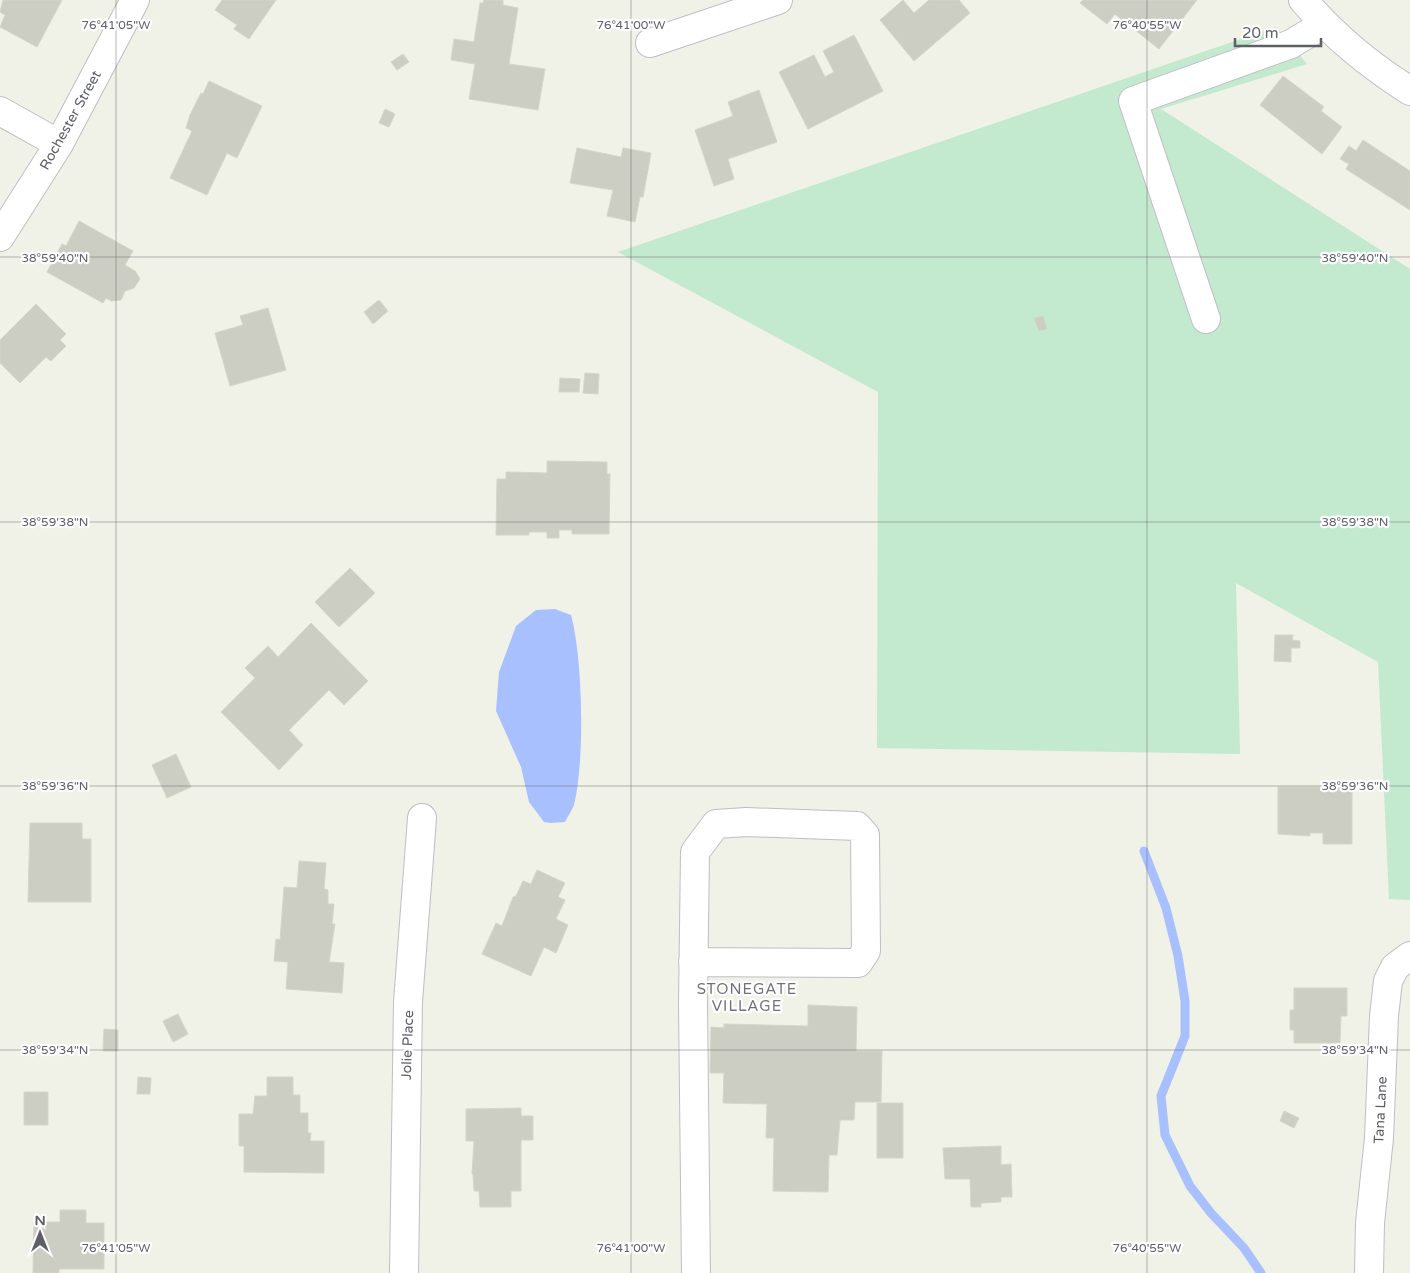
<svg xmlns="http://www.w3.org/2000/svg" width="1410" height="1273" font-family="'Varela Round',sans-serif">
	<rect width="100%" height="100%" fill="#f0f1e7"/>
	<!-- green -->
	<path fill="#c3e9ce" d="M1276 27 1307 64 1161 109 1410 269V900L1389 899 1378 662 1236 583 1240 754 877 748 878 392 618 252Z"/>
	<!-- water -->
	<path fill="#a9c0ff" d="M555 609 571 615C583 659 585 760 574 805 572 810 568 816 565 822L551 823 544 822 529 802 521 767 496 711 499 672 516 626 536 610Z"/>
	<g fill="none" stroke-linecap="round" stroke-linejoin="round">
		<!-- stream -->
		<path stroke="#a9c0ff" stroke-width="9" d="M1144 851 1166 908 1178 956 1185 1001V1036L1161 1096 1165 1135 1190 1186 1211 1213 1244 1248 1261 1273"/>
	</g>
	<!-- building -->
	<path fill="#cccdc3" stroke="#d6d6c5" d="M3 0H62L37 47 0 27 5 15 0 12Z
		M222 0H276L249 39 234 29 237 25 215 10Z
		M484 0H503V5L518 8 509 64 545 69 538 110 469 99 475 64 451 60 454 39 474 42 480 3H483Z
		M903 0 914 13 929 0H959L970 13 914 61 880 20Z
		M1083 0H1197L1159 49 1115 14 1107 24 1080 3Z
		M854 35 883 91 808 129 779 72 814 55 825 77 834 72 823 51Z
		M403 54 409 62 397 70 391 62Z
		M1283 76 1324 107 1321 111 1342 127 1322 154 1260 105Z
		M209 81 262 106 237 158 227 153 207 195 170 178 192 131 186 128 190 115 201 93 203 94Z
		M759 90 777 142 728 159 734 179 714 186 695 130 733 116 728 102Z
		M385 109 395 114 389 127 379 123Z
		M1363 140 1410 171V210L1346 169 1349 164 1340 159 1349 146 1356 151Z
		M577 148 621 157 623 148 651 153 643 197H640L635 222 607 216 613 190 570 183Z
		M79 221 133 251 125 265 135 271 140 279 134 288 125 291 121 300 111 301 106 298 103 303 47 272 62 244 66 246Z
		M379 300 388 311 373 324 364 312Z
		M36 304 66 334 60 340 66 346 51 361 46 357 20 383 0 363V340Z
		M268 308 286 370 230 386 215 333 243 325 240 316Z
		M1043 316 1047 329 1039 331 1034 318Z
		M585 373 599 374 598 394 583 393Z
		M560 378 580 379 579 392H559Z
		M547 461 607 462V474H610L609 534H572V530H559V538H547V532H529V535H496L497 479H506V472L547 473Z
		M350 568 375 593 339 627 315 602Z
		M311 623 368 681 344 705 329 690 289 730 303 745 279 770 221 712 255 678 245 668 268 646 278 657Z
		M1275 635H1293L1292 640 1300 641V648H1291V662L1274 661Z
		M176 754 191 787 167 798 152 765Z
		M1278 787H1352V844H1323V833H1310V836L1278 834Z
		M30 823H82V839H91V902H28Z
		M299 861 326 863 324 889 328 890V904H334L332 924H335L329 962 344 963 342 993 286 989 288 962 274 961 276 939 280 940 284 887 297 888Z
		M537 870 565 883 558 897 565 900 556 919 568 925 556 953 544 947 531 976 482 954 496 923 502 926 513 897 516 896 523 881 531 884Z
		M1294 988H1347V1016H1341L1340 1043H1294V1030H1290V1010H1294Z
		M808 1005 857 1007 856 1051H882L881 1102H855L854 1120H840L837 1155H829L828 1192 773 1191 774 1138H766L767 1104 723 1103 724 1073H710L711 1027 724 1028V1024L808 1026Z
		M178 1014 188 1034 173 1042 163 1021Z
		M104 1029 118 1030V1051H103Z
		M138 1077 151 1078 150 1094H137Z
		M267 1077H293V1095H300V1113H308V1133H311L310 1141H324V1173L244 1172V1146H239V1114H253L255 1096H267Z
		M24 1092H48V1125H24Z
		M877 1103H903V1158H877Z
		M521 1108V1116H533V1140H521V1191H511V1207H480L479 1191H474L473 1174H472L474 1141H466V1109Z
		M1284 1111 1299 1118 1294 1128 1280 1121Z
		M1001 1146V1165L1011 1164 1012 1197H1001V1202L981 1203V1207H971L970 1179H945L943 1148Z
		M60 1210H86V1223H104V1269H59V1273H33L34 1222H60Z"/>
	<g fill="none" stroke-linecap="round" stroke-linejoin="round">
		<!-- minor casing -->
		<g stroke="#bebec6" stroke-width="30">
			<path id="minor" d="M1303 0C1336 38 1368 64 1410 91
				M650 43 778 0
				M0 111 59 144
				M0 237 59 144 135 0
				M1206 319 1133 101 1291 44 1324 24
				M693 962 858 963 866 951 865 835 857 826 746 822 716 824 695 852 693 1003 696 1273
				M404 1273 408 1002 422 818
				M1369 1273 1370 1223 1379 1138 1384 1016 1388 981 1395 967 1410 956"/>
		</g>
		<!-- minor -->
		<use href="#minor" stroke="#fff" stroke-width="28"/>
	</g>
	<!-- ticks -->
	<path fill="none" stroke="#5e6068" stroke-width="1" stroke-opacity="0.45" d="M116 0V1273M631 0V1273M1147 0V1273M0 257H1410M0 522H1410M0 786H1410M0 1050H1410"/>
	<g text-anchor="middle" stroke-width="4.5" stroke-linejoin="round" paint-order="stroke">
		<!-- street labels -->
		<g font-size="14" fill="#5e6068" stroke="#fff">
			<text transform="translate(70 120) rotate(-61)" y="5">Rochester Street</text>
			<text transform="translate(407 1045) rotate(-88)" y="5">Jolie Place</text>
			<text transform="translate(1380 1110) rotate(-87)" y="5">Tana Lane</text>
		</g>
		<!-- neighbourhood labels -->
		<g font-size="15" letter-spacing="1" fill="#6f717a" stroke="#fff">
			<text x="747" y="994">STONEGATE<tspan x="747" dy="17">VILLAGE</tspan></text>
		</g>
	</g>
	<g font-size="12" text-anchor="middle" fill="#5e6068" stroke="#fff" stroke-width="4.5" stroke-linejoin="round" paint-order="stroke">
		<text x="116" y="29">76°41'05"W</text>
		<text x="631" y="29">76°41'00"W</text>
		<text x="1147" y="29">76°40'55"W</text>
		<text x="55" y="262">38°59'40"N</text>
		<text x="1355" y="262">38°59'40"N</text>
		<text x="55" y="526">38°59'38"N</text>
		<text x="1355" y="526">38°59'38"N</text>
		<text x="55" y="790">38°59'36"N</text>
		<text x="1355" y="790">38°59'36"N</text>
		<text x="55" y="1054">38°59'34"N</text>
		<text x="1355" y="1054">38°59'34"N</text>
		<text x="116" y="1252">76°41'05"W</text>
		<text x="631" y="1252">76°41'00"W</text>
		<text x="1147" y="1252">76°40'55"W</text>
	</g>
	<!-- north arrow -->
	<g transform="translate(40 1233)" stroke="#ffffff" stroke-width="4" paint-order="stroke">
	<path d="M0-4L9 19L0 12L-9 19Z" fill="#5e6068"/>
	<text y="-8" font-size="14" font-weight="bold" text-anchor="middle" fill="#5e6068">N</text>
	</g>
	<!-- scale -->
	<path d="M1235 38v8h86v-8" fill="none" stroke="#5e6068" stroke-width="2.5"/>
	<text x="1242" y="38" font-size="15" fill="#5e6068" stroke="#ffffff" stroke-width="4" paint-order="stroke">20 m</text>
</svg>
